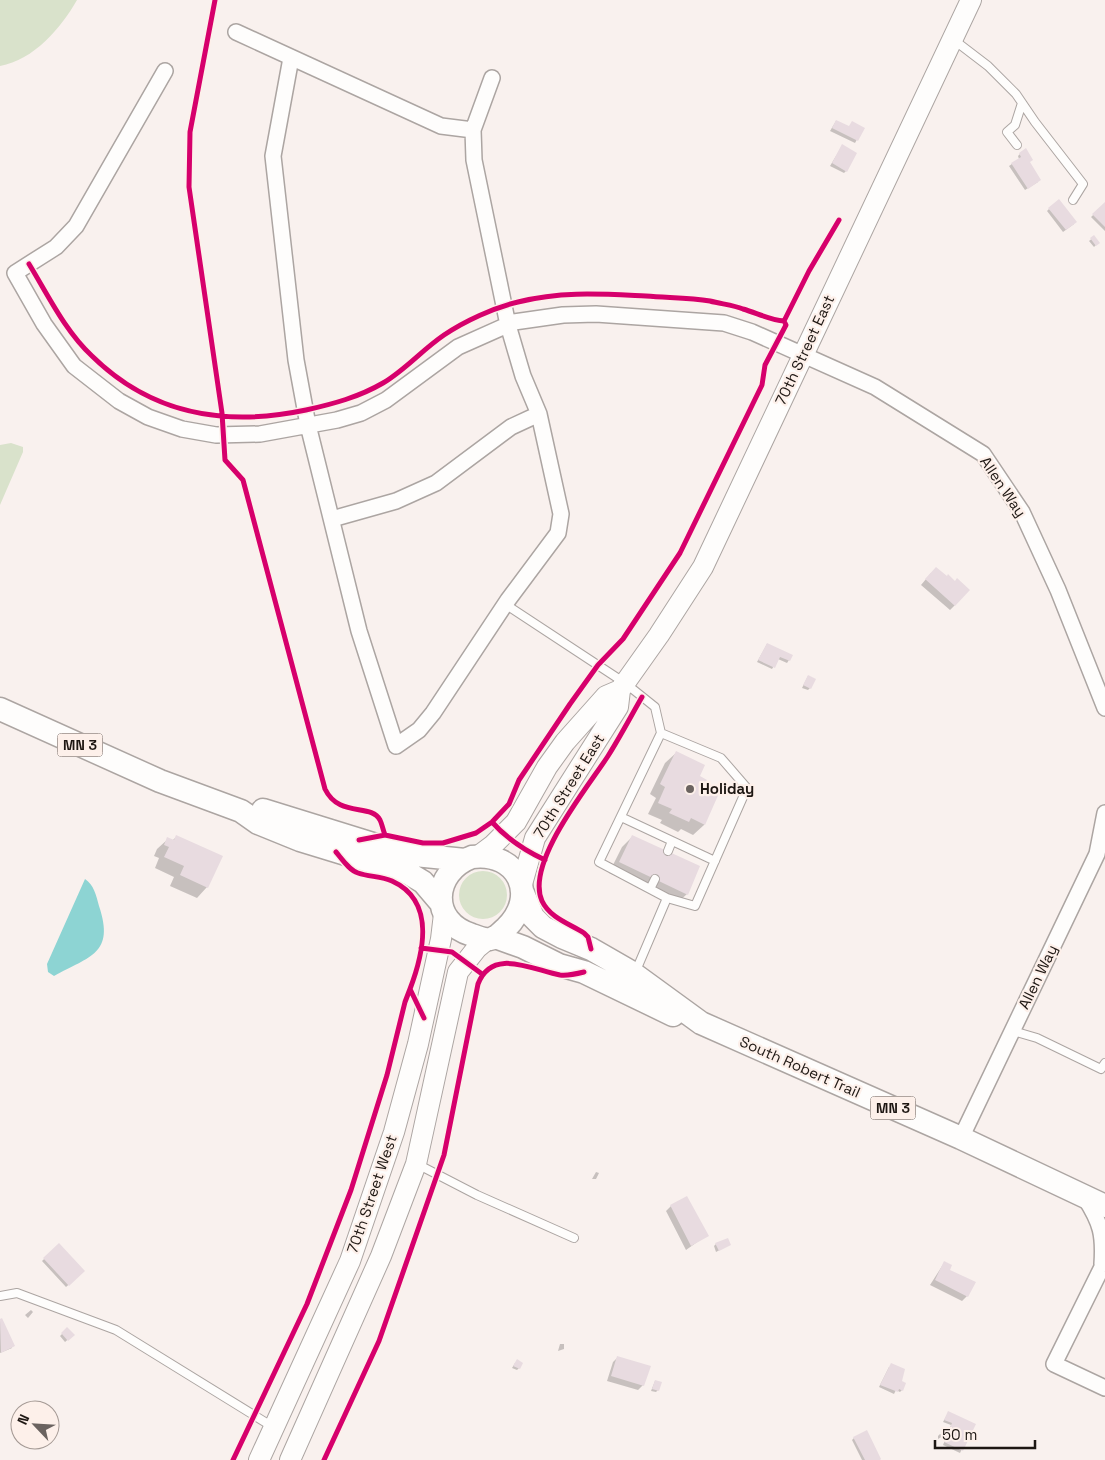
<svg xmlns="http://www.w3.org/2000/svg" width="1105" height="1460" font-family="'Space Grotesk',sans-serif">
	<rect width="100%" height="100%" fill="#f9f1ee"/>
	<!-- green -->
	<path fill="#d9e2cb" d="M0 0H77C61 28 34 60 0 66Z
		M11 443 23 447V452L0 505V445Z
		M459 895a24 24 0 1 1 48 0a24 24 0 1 1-48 0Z"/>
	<!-- water -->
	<path fill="#8dd4d3" d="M85 879C94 885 96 895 99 906 115 954 90 956 54 976L48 972 47 964Z"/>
	<!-- shadow -->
	<path fill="#0003" d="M836 121 849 127 863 128 855 143 830 131Z
		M842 146 846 171 844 173 830 166Z
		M1020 154 1029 162 1038 182 1025 190 1009 166 1019 159 1018 156Z
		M1105 204V231L1091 217Z
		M1049 209 1074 224 1063 232 1047 211Z
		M1094 237 1098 243 1094 247 1089 241Z
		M931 573 955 582V605L950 610 921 585Z
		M767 644 789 660 787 663 778 659 772 669 757 662Z
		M808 676 810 688 808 690 802 688Z
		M676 753 699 777 703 785 718 791 704 825 693 835 681 829 678 832 660 823 662 820 648 814 656 798 650 794 665 763Z
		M633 836 687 894 676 904 609 873 622 847Z
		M176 837 207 887 197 898 170 886 174 877 155 868 159 858 154 856 157 849 168 839 172 841Z
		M596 1172 599 1173 596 1179H592Z
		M671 1206 707 1235 686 1250 666 1211Z
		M716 1244 729 1245 716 1252 714 1246Z
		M59 1245 84 1271 66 1287 42 1261Z
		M944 1263 967 1296 962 1301 930 1285Z
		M31 1310 33 1312 28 1318 25 1315Z
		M0 1320 12 1348 0 1353Z
		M67 1329 73 1335 65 1342 60 1336Z
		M560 1344H564V1349L558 1351Z
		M618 1357 643 1385 638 1390 607 1381 613 1362Z
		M515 1363 519 1368 517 1370 512 1368Z
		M889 1367 901 1382 902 1390 900 1392 896 1390 894 1394 879 1387Z
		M655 1381 658 1390 656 1392 651 1391Z
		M948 1413 974 1424 960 1453 943 1445 951 1425 943 1422Z
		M940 1434 943 1436 938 1439V1436Z
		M854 1438 879 1460H862L852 1440Z"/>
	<!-- building -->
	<path fill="#e8dbe0" d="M836 120 849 126 852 121 865 128 858 141 832 128Z
		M842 144 857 153 847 172 832 163Z
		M1026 148 1033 160 1030 162 1041 180 1028 189 1011 163 1021 157 1019 153Z
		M1059 199 1077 222 1066 230 1048 208Z
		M1105 202V227L1092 214Z
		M1094 235 1100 243 1096 246 1090 238Z
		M936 567 947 576 948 574 955 581 957 578 970 590 955 606 925 579Z
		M767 643 793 655 790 661 780 657 775 668 758 660Z
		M808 675 816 679 811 689 803 685Z
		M676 751 705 765 700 776 707 780 705 784 720 791 705 825 691 818 689 822 669 813 672 809 658 803 665 787 660 784Z
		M176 835 223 856 208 888 180 875 184 866 164 857 169 847 164 845 167 837 174 840Z
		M632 835 700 866 688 895 619 862Z
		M687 1196 709 1236 691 1246 670 1205Z
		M728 1238 731 1245 719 1251 715 1243Z
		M59 1243 85 1271 69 1286 43 1258Z
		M944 1261 952 1265 950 1270 976 1282 968 1297 935 1280Z
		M2 1318 15 1346 1 1353 0 1319Z
		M67 1327 75 1335 68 1341 61 1333Z
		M617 1356 651 1366 644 1386 611 1376Z
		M517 1359 523 1363 520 1369 513 1366Z
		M891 1363 905 1369 902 1381 906 1383 903 1391 899 1389 898 1392 880 1385Z
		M655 1380 662 1382 659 1391 652 1389Z
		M948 1411 976 1424 963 1451 944 1442 952 1423 944 1420Z
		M867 1430 881 1459 880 1460H865L853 1437Z"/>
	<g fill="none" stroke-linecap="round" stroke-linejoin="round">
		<!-- service casing -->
		<g stroke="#aca5a2" stroke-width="10">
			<path id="service" d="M954 40 988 66 1016 94 1035 122 1083 184 1073 200
				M1017 145 1007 132 1015 125 1022 103
				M505 604 625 683 655 707 661 733 721 758 747 788 695 906 667 898 635 973
				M661 733 599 862 667 898
				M621 817 715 861
				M668 851 672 841
				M650 889 655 879
				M1013 1031 1037 1038 1101 1069 1105 1063
				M417 1164 477 1195 574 1238
				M0 1296 17 1293 116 1330 273 1427"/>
		</g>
		<!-- minor casing -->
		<g stroke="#aca5a2" stroke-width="18">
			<path id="minor" d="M236 32 441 126 473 130
				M291 58 273 156 296 360 308 425 359 631 396 746 419 730 433 713 508 600 558 533 561 514 539 414 523 376 508 325 474 160 473 130 492 78
				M165 71 76 226 56 247 15 273 44 324 74 366 119 401 148 417 182 429 216 435 260 434 337 420 361 413 386 400 458 347 514 322 563 315 596 314 724 323 752 332 875 387 983 454 1022 512 1058 590 1105 708
				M332 519 396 501 436 483 511 427 539 414
				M961 1138 1097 854 1105 813
				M1085 1198C1101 1223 1104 1235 1102 1264
				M1105 1261 1054 1364 1105 1388"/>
		</g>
		<!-- secondary casing -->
		<g stroke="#aca5a2" stroke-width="22">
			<path id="secondary" d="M477 857 493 845 516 822 547 767 565 742 606 696 620 690
				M522 884 535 838 618 707 620 690 659 635 703 567 971 0
				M259 1460 350 1261 394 1132 418 1044 441 939 444 914
				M290 1460 381 1256 416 1164 458 972 477 948 488 939"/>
		</g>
		<!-- primary casing -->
		<g stroke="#aca5a2" stroke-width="25">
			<path id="primary" d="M0 709 160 781 241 811 258 823 300 840 408 873 423 882 440 902
				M263 810 405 854 465 860
				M472 857C518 851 539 896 506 928 501 932 497 938 490 939 484 940 477 937 472 935 429 922 432 872 472 857Z
				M523 893 533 917 543 927 562 937 591 949 631 972 701 1023 961 1138 1105 1206
				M495 937 523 947 559 965 584 972 673 1015"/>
		</g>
		<!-- service -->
		<use href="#service" stroke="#fefdfc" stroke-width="8"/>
		<!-- minor -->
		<use href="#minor" stroke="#fefdfc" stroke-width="15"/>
		<!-- secondary -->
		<use href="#secondary" stroke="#fefdfc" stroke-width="20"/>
		<!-- primary -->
		<use href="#primary" stroke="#fefdfc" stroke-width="22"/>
		<!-- cycleway casing -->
		<g stroke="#fdf0ea" stroke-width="8">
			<path id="cycleway" d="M215 0 190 132 189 187 222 413 225 460 243 480 325 789C339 818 371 803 380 820 382 824 383 830 385 835
				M29 264C48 295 65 331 92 356 152 415 225 427 306 410 333 404 359 397 383 383 405 370 422 350 444 335 465 321 493 308 518 302 562 291 601 294 646 296 667 298 689 297 710 301 721 304 733 305 743 309 757 313 770 320 784 321
				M492 822C507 839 524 850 545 860
				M359 840 385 835 423 843H443L476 833 492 822 509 804 519 780 570 704 598 665 623 639 680 553 762 385 765 365 786 325 784 321 809 271 839 220
				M336 852C342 859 349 870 358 873 369 877 381 876 392 881 436 901 424 952 410 989L424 1018
				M421 948 452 952 482 974
				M591 949 588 937 584 933C570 924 550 918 542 901 525 863 588 787 608 756 620 737 631 716 642 697
				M233 1460 307 1304 351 1190 387 1075 405 1002 410 989
				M324 1460 379 1341 444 1155 478 984C492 947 533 970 560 975 568 976 576 974 584 972"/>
		</g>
		<!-- cycleway -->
		<use href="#cycleway" stroke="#d6006c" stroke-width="5"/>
	</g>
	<!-- markers -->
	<circle fill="#6b6360" stroke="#fdf0ea" stroke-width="2" cx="690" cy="789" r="5"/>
	<g text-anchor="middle" stroke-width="4.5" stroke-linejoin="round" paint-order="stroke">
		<!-- shield labels -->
		<g fill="#fdf0ea" stroke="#615854" stroke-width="1">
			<rect x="57.5" y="733.5" width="45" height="23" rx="4"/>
			<rect x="870.5" y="1096.5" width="45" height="23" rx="4"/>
		</g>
		<g font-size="14" font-weight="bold" fill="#1e1713">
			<text x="80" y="750">MN 3</text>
			<text x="893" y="1113">MN 3</text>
		</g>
		<!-- street labels -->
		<g font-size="15" fill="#1e1713" stroke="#fdf0ea">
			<text transform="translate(805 350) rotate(-65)" y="5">70th Street East</text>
			<text transform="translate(1003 487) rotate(56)" y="5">Allen Way</text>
			<text transform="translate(569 786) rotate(-58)" y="5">70th Street East</text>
			<text transform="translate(1038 977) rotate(-64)" y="5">Allen Way</text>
			<text transform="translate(800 1067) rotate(24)" y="5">South Robert Trail</text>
			<text transform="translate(372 1194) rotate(-71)" y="5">70th Street West</text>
		</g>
		<!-- poi labels -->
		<g font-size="15" font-weight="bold" fill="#1e1713" stroke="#fdf0ea" text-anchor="start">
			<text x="700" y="794">Holiday</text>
		</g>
	</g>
	<!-- north arrow -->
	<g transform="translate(35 1425) rotate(295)"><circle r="24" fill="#fdf0ea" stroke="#a49994"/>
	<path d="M0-4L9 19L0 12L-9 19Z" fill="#6b6360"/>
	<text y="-8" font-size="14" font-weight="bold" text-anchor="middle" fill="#1e1713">N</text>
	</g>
	<!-- scale -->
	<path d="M935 1440v8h100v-8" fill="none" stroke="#1e1713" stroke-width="2.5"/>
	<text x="942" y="1440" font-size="15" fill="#1e1713" stroke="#fdf0ea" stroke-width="4" paint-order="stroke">50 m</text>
</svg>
